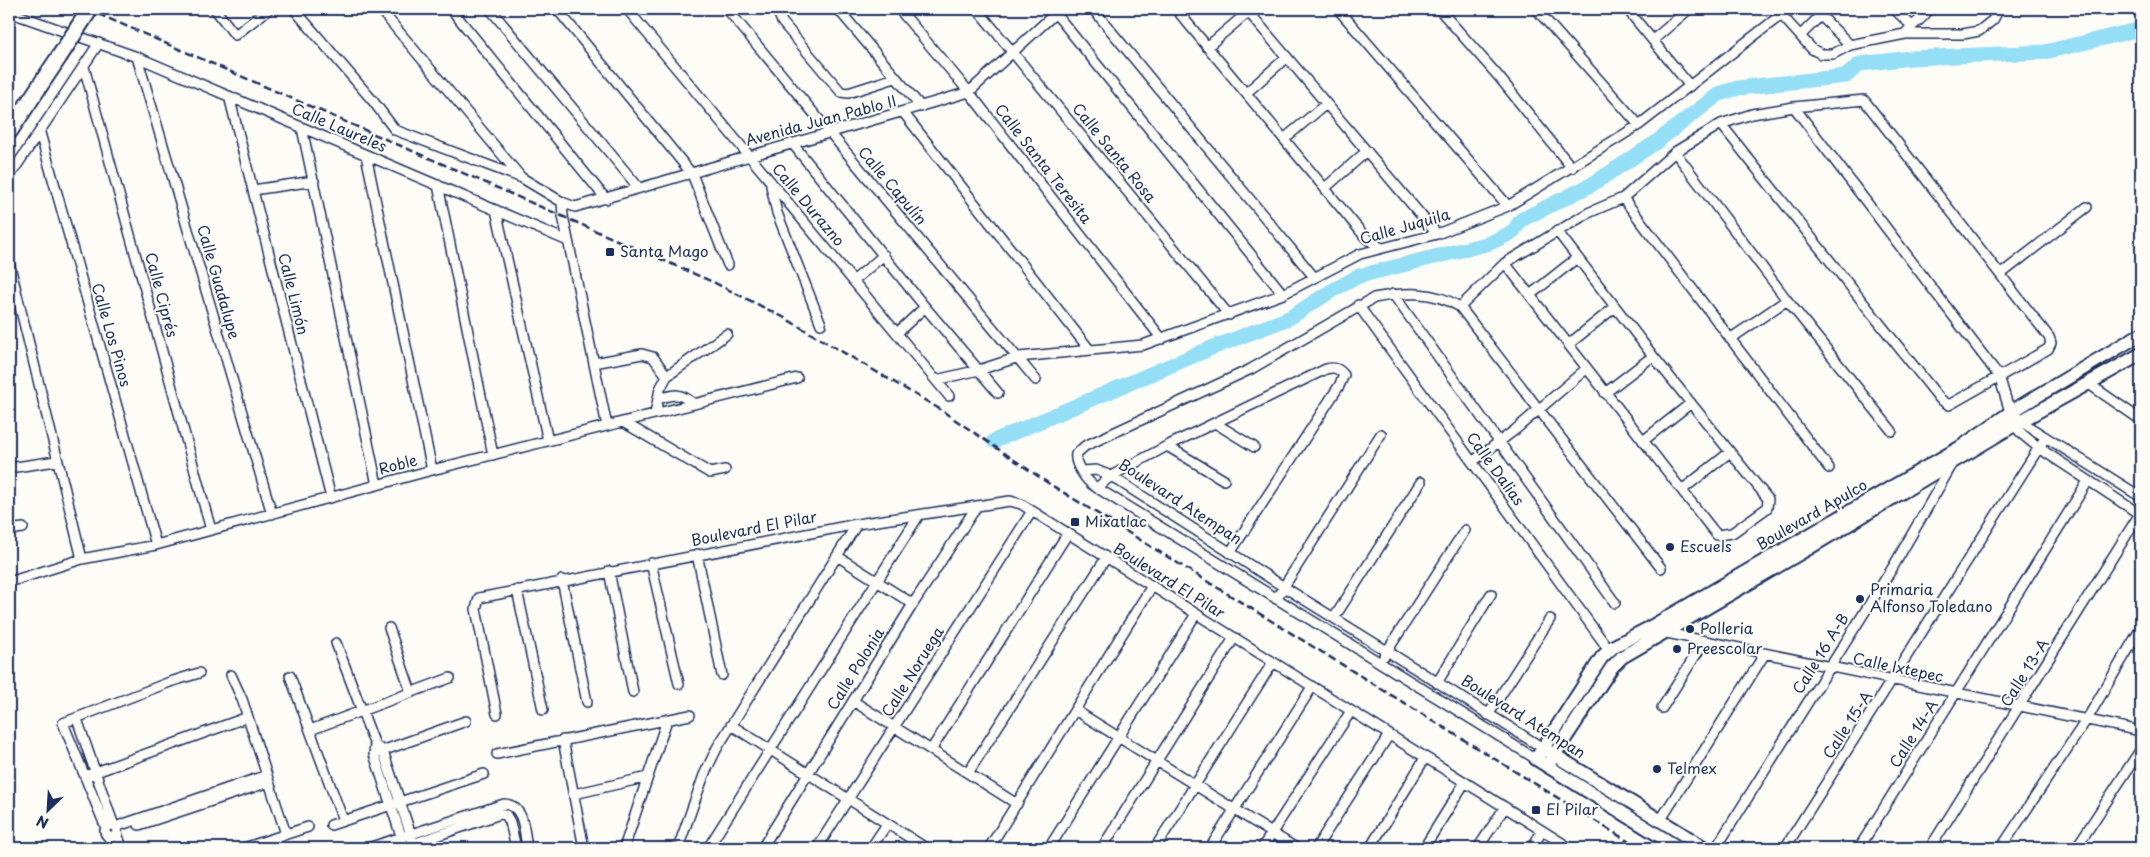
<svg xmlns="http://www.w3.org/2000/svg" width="2150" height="857" font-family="'Playpen Sans',sans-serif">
	<rect width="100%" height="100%" fill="#fdfcf7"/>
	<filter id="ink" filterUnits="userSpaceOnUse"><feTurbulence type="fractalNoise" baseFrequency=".02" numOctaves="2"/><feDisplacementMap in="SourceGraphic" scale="10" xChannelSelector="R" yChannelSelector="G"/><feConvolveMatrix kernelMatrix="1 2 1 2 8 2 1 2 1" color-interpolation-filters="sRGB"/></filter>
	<g filter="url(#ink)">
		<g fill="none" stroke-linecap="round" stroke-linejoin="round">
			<!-- river -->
			<path stroke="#94def6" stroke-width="15" d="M994 441 1209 349 1289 318 1333 290 1359 276 1490 243 1513 232 1521 220 1591 185 1655 143 1719 94 1738 88 1846 76 1860 64 1911 58 2045 52 2141 29"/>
			<!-- street casing -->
			<g stroke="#1b2f5e" stroke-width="12">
				<path id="street" d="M215 9 235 35 269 9
					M294 9 373 101 395 130 522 178 562 202 575 207 969 92 1060 9
					M380 9 520 176
					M451 9 606 199
					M490 9 639 188
					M557 9 692 174 728 265
					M627 9 949 396
					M727 9 1036 380
					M792 9 783 12 780 17 782 22 841 92 848 93 895 78
					M838 9 921 107
					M899 9 969 92 1162 339
					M977 9 1229 315
					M1052 9 1283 294
					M1093 9 1314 277
					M1176 9 1366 238 1381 248
					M1246 9 1437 234
					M1338 9 1508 206
					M1439 9 1499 77 1572 168
					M1536 9 1639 125
					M1627 9 1690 86
					M1776 9 1812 49 1821 54H1833L1850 45 1905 34H1963L1979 31 1993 20 1999 9
					M1894 9 1911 25
					M9 12 137 57 568 241
					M1820 15 1850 45
					M1905 34C1913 23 1923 20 1929 9
					M1801 35 1827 9
					M1653 40 1689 9
					M1207 47 1248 12
					M137 57 272 514
					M84 67 211 530
					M1246 93 1287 57
					M229 96 331 498
					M1794 107 1999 376 2014 425 2022 434 2039 448 2141 515
					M903 112 1089 349
					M302 128 377 485
					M40 133 156 545
					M1284 139 1326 104
					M792 143 925 307 998 393
					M1675 152 1787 300 1892 431
					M366 155 432 470
					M9 177 99 43
					M438 185 493 455
					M771 186 777 213 821 324
					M1325 188 1367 151
					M253 190 314 181
					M1623 198 1829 468
					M562 202 563 216 607 426
					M496 210 548 441
					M9 262 82 559
					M1505 263 1712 529 1717 535 1732 533 1767 508 1768 499 1653 356 1557 231
					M2001 274 2087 207
					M853 281 884 255
					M1393 294 1615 603
					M1530 295 1577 258
					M1358 305 1609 650
					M1460 307 1505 263 1588 213 1623 198 1675 152 1721 124 1752 114 1794 107 1864 100 2049 337 2051 343 2048 349 1949 405 1940 399 1721 124
					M897 333 925 307
					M1730 339 1787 300
					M1569 344 1615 307
					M594 363 642 354 653 357 667 376
					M936 380 979 370 1019 357 1143 345 1283 294 1360 254 1437 234 1508 206 1639 125 1781 15
					M2089 384 2141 420
					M1605 393 1653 356
					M658 399C675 394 680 392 694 404
					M2010 405 2021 421 2031 428 2141 497
					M655 414 660 389 667 376 727 334
					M623 422 710 473 725 470
					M1215 423 1254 447
					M1643 441 1691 403
					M1167 446 1224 480
					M1472 462 1515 430 1586 369
					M9 468 56 461
					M1083 471 1096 470 1111 476 1284 587 1543 748
					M1097 488 1111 476 1167 446 1326 369C1334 367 1339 368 1344 375L1339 386 1230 553
					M1682 490 1730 452
					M9 530 23 528
					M697 554 722 675
					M837 556 913 604
					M651 563 679 684
					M609 571 633 692
					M562 580 587 702
					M9 582 82 559 156 545 432 470 797 378
					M517 590 543 710
					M1276 599 1381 434
					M1334 618 1421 482
					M389 628 411 692
					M1662 632 2141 731
					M336 643 375 745 383 751 414 844
					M1384 656 1465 530
					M231 675 242 699 286 834
					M290 676 343 820
					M1437 683 1491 594
					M853 701 1017 804
					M1662 708 1704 642
					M1075 710 1296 848
					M497 714 476 609 479 598 857 524 1010 501 1021 504 1570 848
					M1488 715 1550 619
					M77 719 114 826
					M731 725 926 848
					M310 730 450 678
					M563 740 584 848
					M375 745 374 754 403 842
					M931 750 1068 533
					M379 752 466 721
					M497 754 690 715
					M1536 759 1094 486C1086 480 1074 464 1076 454L1085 446 1251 369 1374 298C1404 292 1433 290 1460 307L1661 568
					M968 773 1106 558
					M85 776 248 717
					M574 794 648 777
					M1660 821 1764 655
					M105 831a6 6 0 1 1 12 0a6 6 0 1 1-12 0Z
					M139 825 269 782
					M331 825 484 774
					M115 827 267 775
					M106 828 63 723 170 682 199 673
					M117 833 122 848
					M109 837 111 848
					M244 848 308 827
					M368 848 504 804C525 805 524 832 527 848
					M401 848 500 814 506 815 510 822 516 848
					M624 848 667 720
					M678 848 704 775 717 748 857 524
					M708 848 919 515
					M762 848 913 604 977 506
					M817 848 1032 511
					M871 848 887 824
					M989 848 1152 586
					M1049 848 1196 614
					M1102 848 1234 638
					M1155 848 1273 662
					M1210 848 1312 687
					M1262 848 1351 711
					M1316 848 1389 735
					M1370 848 1425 758
					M1424 848 1465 782
					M1478 848 1505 807
					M1532 848 1542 831
					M1716 848 1893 567 1953 463
					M1785 848 2045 438
					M1859 848 2088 481
					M1930 848 2141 512
					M2001 848 2087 719 2141 628
					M2076 848 2141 749"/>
			</g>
			<!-- secondary casing -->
			<g stroke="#1b2f5e" stroke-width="16">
				<path id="secondary" d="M1548 751 1705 848
					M1547 766 1612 667 1622 657 1809 548 2021 421 2141 354
					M1679 848 1536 759 1602 657 1614 646 1649 628 1961 447 2014 410 2141 334"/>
			</g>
			<!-- highway casing -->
			<g stroke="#1b2f5e" stroke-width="19">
				<path id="highway" d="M9 11 10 9
					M9 132 59 57"/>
			</g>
			<!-- street -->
			<use href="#street" stroke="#fdfcf7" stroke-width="9"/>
			<!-- secondary -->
			<use href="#secondary" stroke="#fdfcf7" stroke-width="12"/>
			<!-- highway -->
			<use href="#highway" stroke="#fdfcf7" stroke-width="15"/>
			<!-- rail -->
			<path stroke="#1b2f5e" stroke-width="2.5" stroke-dasharray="8 4" stroke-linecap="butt" d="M87 9 713 282 783 317 938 408 1048 483 1639 848"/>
			<!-- highway-bridge casing -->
			<g stroke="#1b2f5e" stroke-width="19" stroke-linecap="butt">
				<path id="highway-bridge" d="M59 57 90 9"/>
			</g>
			<!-- highway-bridge -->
			<use href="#highway-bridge" stroke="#fdfcf7" stroke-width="15"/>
		</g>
	</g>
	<!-- markers -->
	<g fill="#1b2f5e" stroke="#fdfcf7" stroke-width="2">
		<rect x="605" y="247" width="10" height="10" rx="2.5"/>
		<rect x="1070" y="517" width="10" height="10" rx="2.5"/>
		<circle cx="1670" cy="547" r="5"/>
		<circle cx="1860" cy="599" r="5"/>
		<circle cx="1690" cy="629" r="5"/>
		<circle cx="1677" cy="649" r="5"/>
		<circle cx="1657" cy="769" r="5"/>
		<rect x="1531" y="805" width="10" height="10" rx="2.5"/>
	</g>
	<g text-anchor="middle" stroke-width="4" stroke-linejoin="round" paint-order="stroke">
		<!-- street labels -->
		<g font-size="15" fill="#1b2f5e" stroke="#fdfcf7">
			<text transform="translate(821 121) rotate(-15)" y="5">Avenida Juan Pablo II</text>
			<text transform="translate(339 128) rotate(23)" y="5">Calle Laureles</text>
			<text transform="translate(1114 153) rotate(51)" y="5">Calle Santa Rosa</text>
			<text transform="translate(1043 164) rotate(52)" y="5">Calle Santa Teresita</text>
			<text transform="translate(892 186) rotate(50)" y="5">Calle Capulín</text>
			<text transform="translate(808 205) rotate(50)" y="5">Calle Durazno</text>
			<text transform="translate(1405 227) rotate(-16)" y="5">Calle Juquila</text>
			<text transform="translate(218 282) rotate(74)" y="5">Calle Guadalupe</text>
			<text transform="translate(293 294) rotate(76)" y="5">Calle Limón</text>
			<text transform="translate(161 295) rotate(75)" y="5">Calle Ciprés</text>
			<text transform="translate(111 335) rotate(74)" y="5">Calle Los Pinos</text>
			<text transform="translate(398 465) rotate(-15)" y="5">Roble</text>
			<text transform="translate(1495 469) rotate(54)" y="5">Calle Dalias</text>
			<text transform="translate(1180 502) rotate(33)" y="5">Boulevard Atempan</text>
			<text transform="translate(1812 515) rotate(-30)" y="5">Boulevard Apulco</text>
			<text transform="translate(754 529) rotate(-11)" y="5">Boulevard El Pilar</text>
			<text transform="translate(1169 581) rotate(32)" y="5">Boulevard El Pilar</text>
			<text transform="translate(1821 654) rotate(-58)" y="5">Calle 16 A-B</text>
			<text transform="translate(1898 668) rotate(12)" y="5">Calle Ixtepec</text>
			<text transform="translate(856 669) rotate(-58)" y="5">Calle Polonia</text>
			<text transform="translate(913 672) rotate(-58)" y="5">Calle Noruega</text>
			<text transform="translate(2025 673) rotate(-58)" y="5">Calle 13-A</text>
			<text transform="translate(1523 717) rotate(32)" y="5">Boulevard Atempan</text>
			<text transform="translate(1848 725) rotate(-57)" y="5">Calle 15-A</text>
			<text transform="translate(1914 734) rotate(-58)" y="5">Calle 14-A</text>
		</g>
		<!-- poi labels -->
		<g font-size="15" fill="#1b2f5e" stroke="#fdfcf7" text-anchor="start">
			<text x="620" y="257">Santa Mago</text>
			<text x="1085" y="527">Mixatlac</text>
			<text x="1680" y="552">Escuels</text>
			<text x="1870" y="595">Primaria<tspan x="1870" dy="17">Alfonso Toledano</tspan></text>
			<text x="1700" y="634">Polleria</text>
			<text x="1687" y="654">Preescolar</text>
			<text x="1667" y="774">Telmex</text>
			<text x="1546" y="815">El Pilar</text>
		</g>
	</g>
	<!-- margin -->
	<rect width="2150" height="857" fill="none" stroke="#fdfcf7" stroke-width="30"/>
	<rect x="15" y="15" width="2120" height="827" fill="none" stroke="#1b2f5e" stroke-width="2" filter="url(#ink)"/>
	<!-- north arrow -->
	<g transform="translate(48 810) rotate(205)" stroke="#fdfcf7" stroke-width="4" paint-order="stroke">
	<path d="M0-4L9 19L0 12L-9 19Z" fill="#1b2f5e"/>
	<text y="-8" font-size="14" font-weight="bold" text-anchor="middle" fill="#1b2f5e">N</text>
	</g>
</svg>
